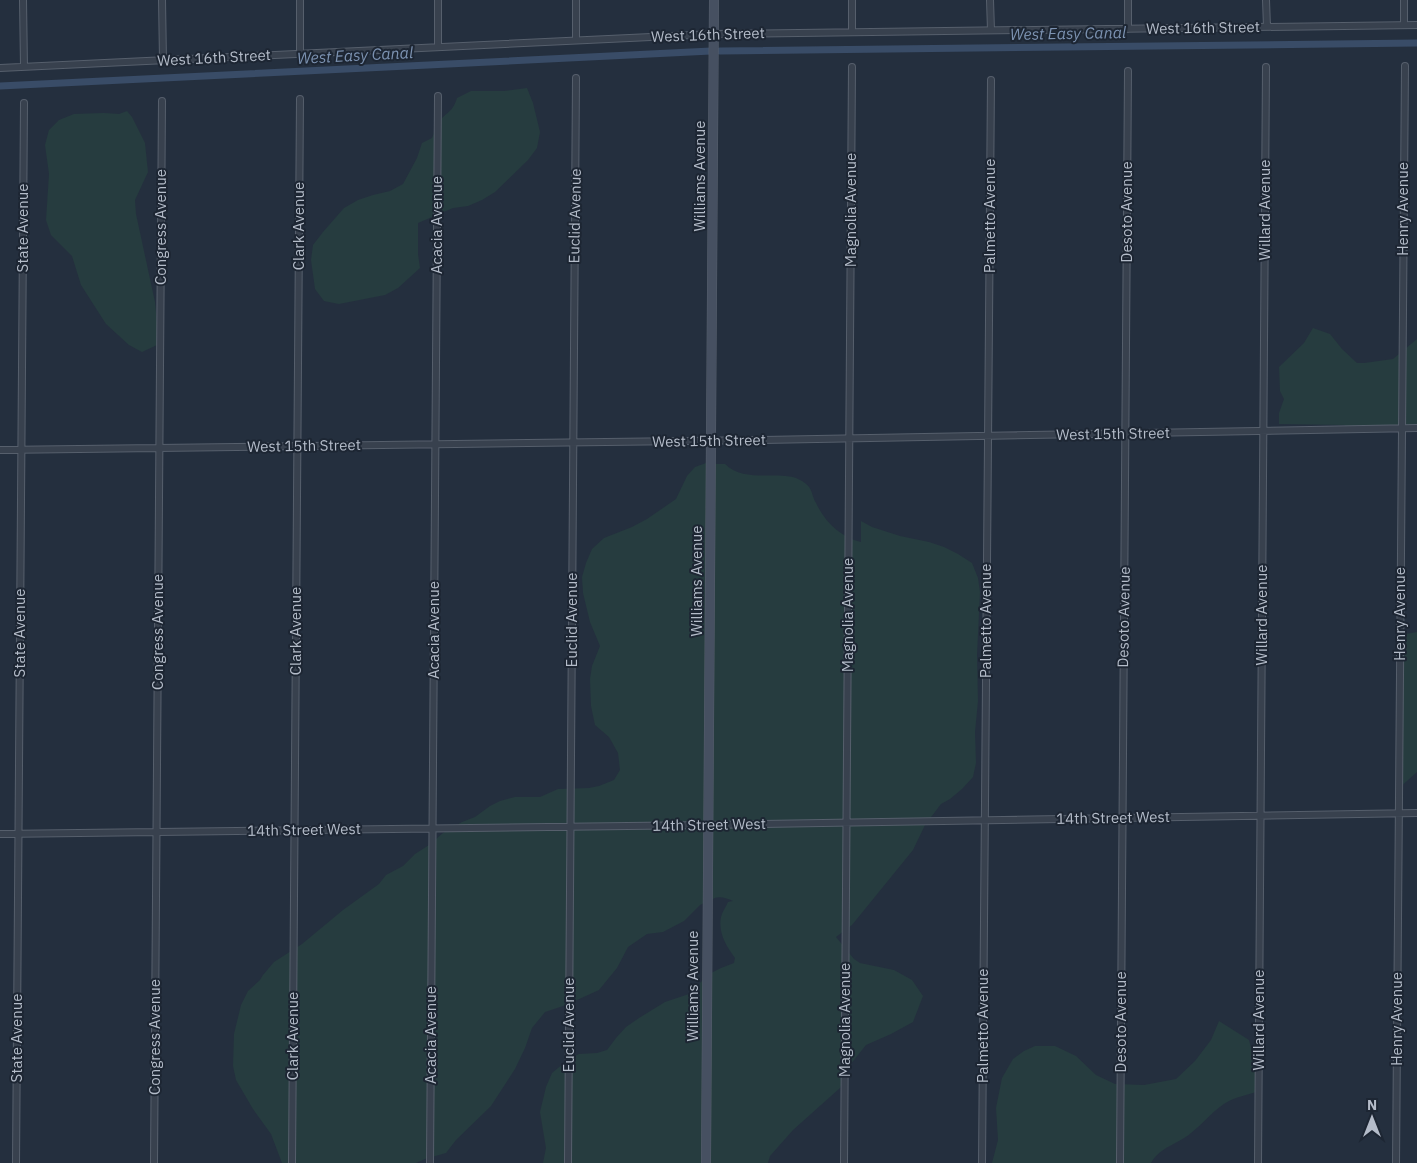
<svg xmlns="http://www.w3.org/2000/svg" width="1417" height="1163" font-family="'IBM Plex Sans',sans-serif">
	<rect width="100%" height="100%" fill="#242f3e"/>
	<!-- green -->
	<path fill="#263c3f" d="M527 88 533 103 540 132 537 148 528 160 495 192 482 200 468 206 453 208 418 223V254L420 268 398 288 385 295 339 304 324 301 315 289 311 260 313 245 323 232 344 208 358 200 373 195 390 191 403 184 417 158 422 143 432 138C434 134 435 129 437 125 444 112 452 115 457 98L471 91H504Z
		M127 111 132 117 145 143 148 172 135 200 136 214 155 302 158 331 157 345 142 352 129 345 106 324 81 285 72 256 51 235 46 220 49 174 45 145 49 130 59 120 74 114 104 113 119 114Z
		M1313 328 1330 334 1342 349 1357 363H1364L1393 359 1417 339V427H1348L1344 425 1279 424V413L1284 399 1280 391 1279 367 1304 343Z
		M706 463 708 464 704 903 700 905 684 921 663 932 647 934 628 947 617 968 599 990 566 1005 545 1012 532 1028 525 1048 515 1069 491 1106 456 1140 446 1153 425 1159 416 1163H282L271 1134 253 1109 236 1080 233 1066 234 1034 241 1005 248 991 260 980 263 975 274 962 302 944 343 910 379 884 386 875 403 866 415 854 429 845 443 833 462 822 475 817 490 806 500 801 515 797H540L558 789 589 788 599 786 614 780 620 770 618 753 609 737 595 725 591 706 590 679 592 666 600 646 590 622 583 593 582 577 586 563 592 549 604 538 632 527 647 519 676 499 687 476 695 467Z
		M715 464H725C746 485 783 468 802 481 814 489 810 492 816 503 825 522 840 537 861 542V521L872 527 900 536 929 542 944 547 958 554 972 563 978 578 980 592 977 655 978 701 975 732 976 763 973 777 962 789 950 799 941 804 925 825 913 850 852 925 836 937 854 959 860 963 894 970 912 980 923 996 913 1022 891 1034 866 1045 850 1065 840 1088 793 1130 770 1156 768 1163H709L711 973 721 968 734 963 735 958C726 946 718 933 721 917 722 912 726 907 728 902L733 901C726 898 718 895 711 900Z
		M1417 632V772L1398 789 1400 635Z
		M704 979 703 1163H543L546 1148 540 1112 546 1087 552 1073 569 1059 579 1054 597 1053 607 1050 616 1038 626 1027 639 1018 665 1002 698 991 700 983Z
		M1219 1021 1249 1040 1262 1090C1251 1094 1239 1096 1229 1101 1215 1108 1203 1124 1191 1133 1177 1145 1161 1146 1151 1163H992L998 1140 996 1108 1002 1078 1013 1059 1024 1051 1035 1046H1055L1076 1056 1096 1075 1115 1084 1144 1085 1176 1079 1195 1061 1211 1040Z"/>
	<g fill="none" stroke-linecap="round" stroke-linejoin="round">
		<!-- canal -->
		<path stroke="#394c67" stroke-width="7" d="M720 51 1417 43
			M0 86 711 51"/>
		<!-- street casing -->
		<g stroke="#565f6c" stroke-width="8">
			<path id="street" d="M23 0 24 67
				M162 0 163 60
				M300 0V53
				M438 0V47
				M990 0 991 30
				M1128 0V29
				M1266 0 1267 27
				M1404 25V0
				M852 32V0
				M576 40V0
				M0 68 714 34 1417 25
				M0 450 763 440 1417 428
				M0 834 708 825 1417 813
				M16 1163 24 103
				M154 1163 162 101
				M292 1163 300 99
				M430 1163 438 96
				M568 1163 576 78
				M844 1163 852 67
				M982 1163 991 80
				M1120 1163 1128 71
				M1258 1163 1266 67
				M1396 1163 1405 66"/>
		</g>
		<!-- secondary casing -->
		<g stroke="#565f6c" stroke-width="10">
			<path id="secondary" d="M706 1163 714 0"/>
		</g>
		<!-- street -->
		<use href="#street" stroke="#38414e" stroke-width="6"/>
		<!-- secondary -->
		<use href="#secondary" stroke="#465061" stroke-width="9"/>
	</g>
	<g text-anchor="middle" stroke-width="4" stroke-linejoin="round" paint-order="stroke">
		<!-- street labels -->
		<g font-size="15" fill="#b4bcc9" stroke="#1d2633">
			<text transform="translate(1203 28) rotate(-1)" y="5">West 16th Street</text>
			<text transform="translate(708 35) rotate(-2)" y="5">West 16th Street</text>
			<text transform="translate(214 58) rotate(-3)" y="5">West 16th Street</text>
			<text transform="translate(700 176) rotate(-90)" y="5">Williams Avenue</text>
			<text transform="translate(1403 209) rotate(-90)" y="5">Henry Avenue</text>
			<text transform="translate(851 210) rotate(-90)" y="5">Magnolia Avenue</text>
			<text transform="translate(1265 210) rotate(-90)" y="5">Willard Avenue</text>
			<text transform="translate(1127 212) rotate(-90)" y="5">Desoto Avenue</text>
			<text transform="translate(575 216) rotate(-89)" y="5">Euclid Avenue</text>
			<text transform="translate(990 216) rotate(-90)" y="5">Palmetto Avenue</text>
			<text transform="translate(437 225) rotate(-90)" y="5">Acacia Avenue</text>
			<text transform="translate(299 226) rotate(-90)" y="5">Clark Avenue</text>
			<text transform="translate(161 227) rotate(-90)" y="5">Congress Avenue</text>
			<text transform="translate(23 228) rotate(-90)" y="5">State Avenue</text>
			<text transform="translate(1113 434) rotate(-1)" y="5">West 15th Street</text>
			<text transform="translate(709 441) rotate(-1)" y="5">West 15th Street</text>
			<text transform="translate(304 446) rotate(-1)" y="5">West 15th Street</text>
			<text transform="translate(697 581) rotate(-90)" y="5">Williams Avenue</text>
			<text transform="translate(1400 614) rotate(-90)" y="5">Henry Avenue</text>
			<text transform="translate(848 615) rotate(-90)" y="5">Magnolia Avenue</text>
			<text transform="translate(1262 615) rotate(-90)" y="5">Willard Avenue</text>
			<text transform="translate(1124 617) rotate(-89)" y="5">Desoto Avenue</text>
			<text transform="translate(572 620) rotate(-90)" y="5">Euclid Avenue</text>
			<text transform="translate(986 621) rotate(-90)" y="5">Palmetto Avenue</text>
			<text transform="translate(434 630) rotate(-90)" y="5">Acacia Avenue</text>
			<text transform="translate(296 631) rotate(-90)" y="5">Clark Avenue</text>
			<text transform="translate(158 632) rotate(-90)" y="5">Congress Avenue</text>
			<text transform="translate(20 633) rotate(-90)" y="5">State Avenue</text>
			<text transform="translate(1113 818) rotate(-1)" y="5">14th Street West</text>
			<text transform="translate(709 825) rotate(-1)" y="5">14th Street West</text>
			<text transform="translate(304 830) rotate(-1)" y="5">14th Street West</text>
			<text transform="translate(693 986) rotate(-90)" y="5">Williams Avenue</text>
			<text transform="translate(1397 1019) rotate(-90)" y="5">Henry Avenue</text>
			<text transform="translate(845 1020) rotate(-90)" y="5">Magnolia Avenue</text>
			<text transform="translate(1259 1020) rotate(-90)" y="5">Willard Avenue</text>
			<text transform="translate(1121 1022) rotate(-90)" y="5">Desoto Avenue</text>
			<text transform="translate(569 1025) rotate(-90)" y="5">Euclid Avenue</text>
			<text transform="translate(983 1026) rotate(-90)" y="5">Palmetto Avenue</text>
			<text transform="translate(431 1035) rotate(-90)" y="5">Acacia Avenue</text>
			<text transform="translate(293 1036) rotate(-90)" y="5">Clark Avenue</text>
			<text transform="translate(155 1037) rotate(-90)" y="5">Congress Avenue</text>
			<text transform="translate(17 1038) rotate(-90)" y="5">State Avenue</text>
		</g>
		<!-- water labels -->
		<g font-size="16" font-style="italic" fill="#7c92b1" stroke="#1d2633">
			<text transform="translate(1068 33) rotate(-1)" y="6">West Easy Canal</text>
			<text transform="translate(355 55) rotate(-3)" y="6">West Easy Canal</text>
		</g>
	</g>
	<!-- north arrow -->
	<g transform="translate(1372 1118)" stroke="#1d2633" stroke-width="4" paint-order="stroke">
	<path d="M0-4L9 19L0 12L-9 19Z" fill="#b4bcc9"/>
	<text y="-8" font-size="14" font-weight="bold" text-anchor="middle" fill="#b4bcc9">N</text>
	</g>
</svg>
